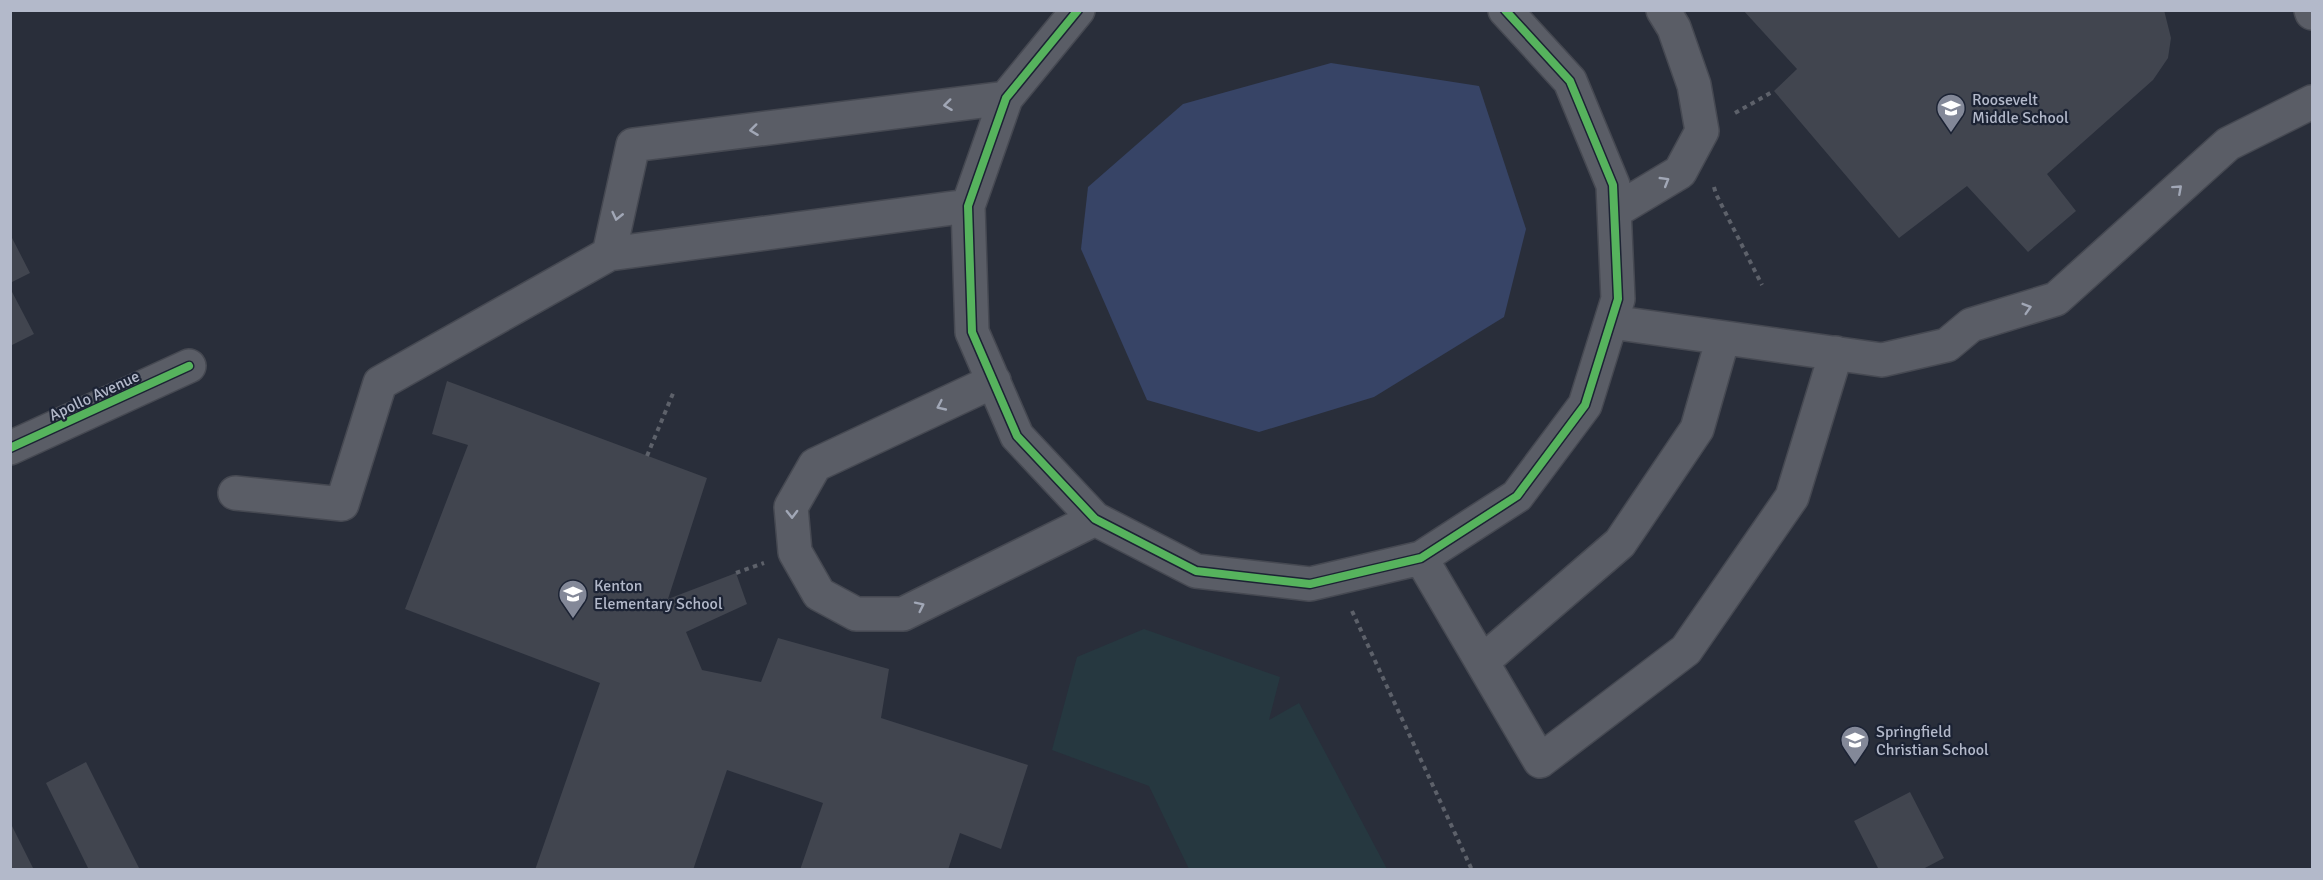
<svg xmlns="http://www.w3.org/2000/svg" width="2323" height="880" font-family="Signika,sans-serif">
	<rect width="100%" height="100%" fill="#292e3a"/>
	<!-- green -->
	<path fill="#263840" d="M1144 629 1280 677 1269 720 1299 703 1387 869H1189L1149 786 1052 750 1077 657Z"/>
	<!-- water -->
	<path fill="#374466" d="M1331 63 1479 86 1526 229 1504 317 1374 397 1259 432 1147 400 1081 249 1088 187 1183 104Z"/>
	<!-- building -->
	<path fill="#41454f" d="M1743 10H2164L2171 38 2168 58 2153 80 2047 174 2076 211 2028 252 1967 186 1899 238 1774 91 1797 69Z
		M10 234 30 273 10 283Z
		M10 288 34 334 10 346Z
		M447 381 707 478 668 599 736 573 747 604 686 632 702 670 761 682 778 638 889 669 881 718 1028 765 1001 849 960 833 948 870H800L823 803 727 770 693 870H535L600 683 405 609 468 445 432 434Z
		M86 762 140 870H89L46 783Z
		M1910 792 1944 858 1921 870H1879L1854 821Z
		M10 822 34 870H10Z"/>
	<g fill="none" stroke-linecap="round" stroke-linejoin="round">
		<!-- minor casing -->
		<g stroke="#464952" stroke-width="36">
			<path id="minor" d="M1078 10 1006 98 968 206 972 332 1017 436 1095 519 1196 571 1310 584 1421 558 1517 496 1585 405 1618 299 1613 185 1570 81 1505 10
				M2311 10 2312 13
				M1615 211 1680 172 1702 131 1694 85 1674 28 1663 10
				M609 254 633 145 1006 98
				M1611 322 1882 360 1947 345 1971 325 2056 299 2228 144 2312 102
				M994 381 815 465 791 507 795 552 819 594 856 614H903L1095 519
				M10 448 189 366
				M235 493 342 504 380 383 609 254 968 206
				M1421 558 1540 761 1686 650 1792 497 1836 353
				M1482 662 1620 543 1697 429 1723 338"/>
		</g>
		<!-- path -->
		<path stroke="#5d616a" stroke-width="4" stroke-dasharray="4.5 4.5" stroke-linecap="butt" d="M1735 113 1774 91
			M1714 187 1716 194 1762 285
			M647 456 674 391
			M736 573 764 563
			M1352 611 1472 870"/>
		<!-- minor -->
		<use href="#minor" stroke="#5a5d66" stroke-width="33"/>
		<!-- cycleway casing -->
		<g stroke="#1c2334" stroke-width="11">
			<path id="cycleway" d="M1078 10 1006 98 968 206 972 332 1017 436 1095 519 1196 571 1310 584 1421 558 1517 496 1585 405 1618 299 1613 185 1570 81 1505 10
				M10 448 189 366"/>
		</g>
		<!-- cycleway -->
		<use href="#cycleway" stroke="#56b35d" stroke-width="8"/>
	</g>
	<!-- one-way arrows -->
	<defs><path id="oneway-chevron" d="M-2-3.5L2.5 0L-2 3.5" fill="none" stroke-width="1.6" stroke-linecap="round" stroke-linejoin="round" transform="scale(1.5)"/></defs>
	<g stroke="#a1a7b6">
		<use href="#oneway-chevron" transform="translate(948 105) rotate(173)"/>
		<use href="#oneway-chevron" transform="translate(754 130) rotate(173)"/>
		<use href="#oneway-chevron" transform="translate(1665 181) rotate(-31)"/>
		<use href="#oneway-chevron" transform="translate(2178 189) rotate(-42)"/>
		<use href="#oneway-chevron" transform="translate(617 216) rotate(103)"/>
		<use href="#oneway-chevron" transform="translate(2027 308) rotate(-17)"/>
		<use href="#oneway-chevron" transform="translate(941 406) rotate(155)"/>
		<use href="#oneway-chevron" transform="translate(792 514) rotate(89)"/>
		<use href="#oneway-chevron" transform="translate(920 606) rotate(-26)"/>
	</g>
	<!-- icons -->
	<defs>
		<g id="school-pin" transform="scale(1.5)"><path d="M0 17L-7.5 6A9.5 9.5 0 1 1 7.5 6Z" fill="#838898" stroke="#1c2334"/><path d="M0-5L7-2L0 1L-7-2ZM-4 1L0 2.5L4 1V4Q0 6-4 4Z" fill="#fff"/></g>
	</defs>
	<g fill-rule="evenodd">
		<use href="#school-pin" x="1951" y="108"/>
		<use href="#school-pin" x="573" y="594"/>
		<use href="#school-pin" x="1855" y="740"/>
	</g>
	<g text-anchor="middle" stroke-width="4.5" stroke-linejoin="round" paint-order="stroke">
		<!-- poi labels -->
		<g font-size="16" fill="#b3b9ca" stroke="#1c2334" text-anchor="start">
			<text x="1972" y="105">Roosevelt<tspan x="1972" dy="18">Middle School</tspan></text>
			<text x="594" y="591">Kenton<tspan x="594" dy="18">Elementary School</tspan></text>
			<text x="1876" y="737">Springfield<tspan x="1876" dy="18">Christian School</tspan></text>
		</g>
		<!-- street labels -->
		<g font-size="16" fill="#b3b9ca" stroke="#1c2334">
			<text transform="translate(94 395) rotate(-25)" y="6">Apollo Avenue</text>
		</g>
	</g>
	<!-- border -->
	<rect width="2323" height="880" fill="none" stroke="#b3b9ca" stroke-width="24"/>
</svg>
